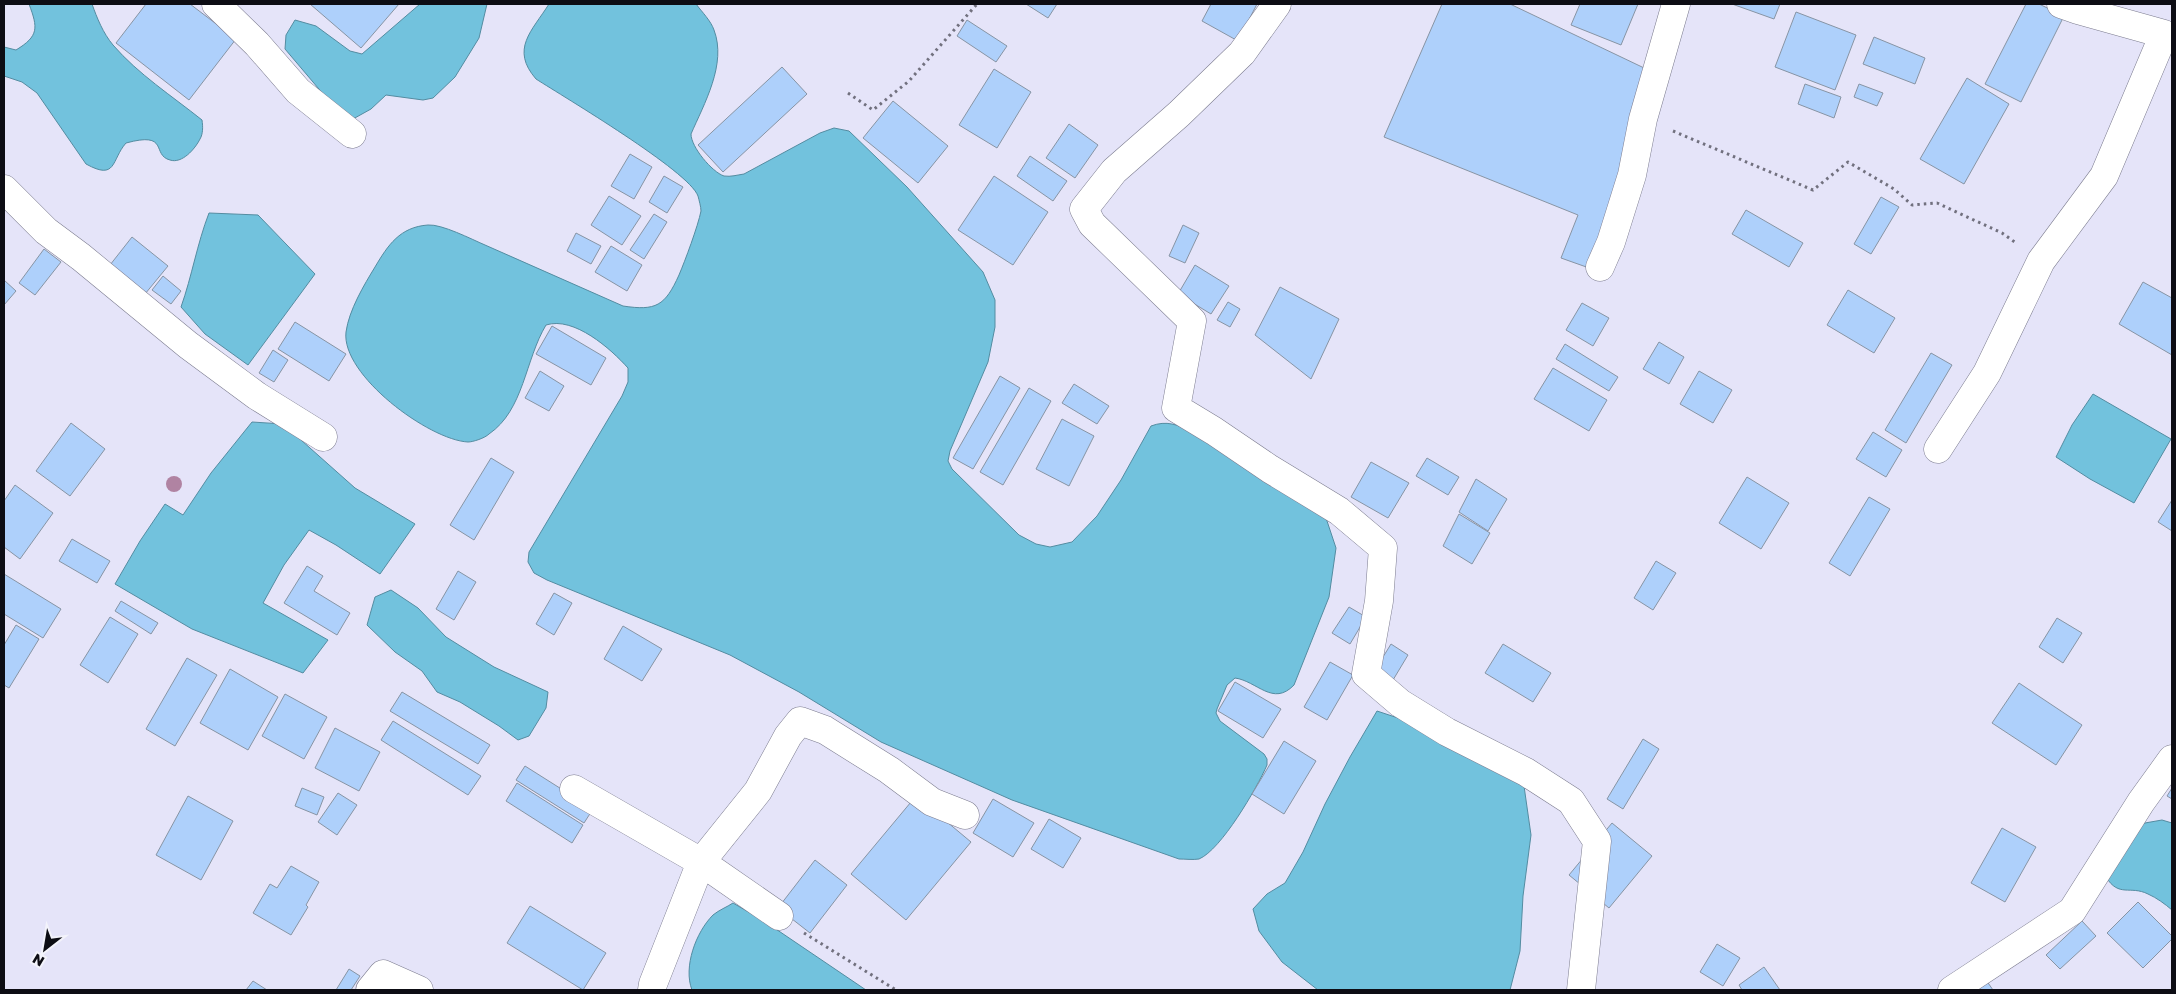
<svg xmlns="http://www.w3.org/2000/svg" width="2176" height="994" font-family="'Golos Text',sans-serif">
	<rect width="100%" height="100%" fill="#e5e4f9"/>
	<!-- water -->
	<path fill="#72c2dd" stroke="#548ca1" d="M29 4H92C97 18 103 33 113 45 138 74 172 96 202 120 203 127 203 134 200 139 195 149 182 164 170 160 151 155 170 131 126 143 111 160 117 181 86 164L37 93 22 82 4 76V47L16 50C39 36 38 28 29 4Z
		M420 4H487L479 38 455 77 433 98 423 100 386 95 371 109 353 119 324 95 285 49 286 35 295 20 316 26 350 51 362 54Z
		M549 4H696C702 12 711 21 714 30 727 64 704 104 691 134 691 147 712 172 724 176 731 177 737 175 744 174L820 133 834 128 849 131 907 187 983 272 995 300V327L988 362 950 451 948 461 952 469 1019 535 1036 544 1050 547 1072 542 1097 516 1121 480 1151 426C1167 420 1177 425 1192 431L1326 518 1336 548 1329 597 1294 685C1273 707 1257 681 1235 678L1227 685 1217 709 1216 713 1220 721 1264 754 1267 759V765C1257 788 1221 850 1199 859 1193 860 1185 859 1179 859L1012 800 985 788 881 742 799 692 730 655 547 580 534 573 528 562 529 552 622 396 628 382V368C611 349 574 316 546 325 525 360 524 410 489 434 485 438 473 442 468 442 429 440 341 375 346 332 349 310 364 285 375 267 388 245 400 227 428 225 442 224 471 239 485 245 531 265 577 286 623 306 656 311 665 306 679 275 685 261 698 226 701 211 701 207 699 200 698 196 689 171 564 97 536 79 510 49 532 31 549 4Z
		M209 213 258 215 315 274 248 365 205 334 181 307C192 276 197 244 209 213Z
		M2093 394 2171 439 2134 503 2090 479 2056 457 2072 425Z
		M252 422 283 424 355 488 415 524 380 574 336 545 309 530 284 565 263 603 328 640 303 673 192 629 115 584 140 541 165 504 183 515 211 473Z
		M391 590 418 608 446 637 494 667 548 692 546 708 529 736 518 740 499 726 460 702 437 692 422 671 395 652 367 625 375 597Z
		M1377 711 1413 723 1524 786 1531 835 1523 896 1520 951 1510 990H1318L1282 962 1259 931 1253 909 1267 894 1285 883 1303 852 1325 804 1350 757Z
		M2162 820 2172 823V910C2165 904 2157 898 2148 894 2130 885 2119 898 2106 877L2135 828 2145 823Z
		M733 903 764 921 866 990H692C683 967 696 932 713 915 719 910 727 907 733 903Z"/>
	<!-- building -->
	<path fill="#aed0fb" stroke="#8794a4" d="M146 4H190L236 39 189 100 116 43Z
		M310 4H399L361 48Z
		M1026 4H1057L1048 18Z
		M1211 4H1257L1238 41 1202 21Z
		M1442 4H1510L1663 77 1592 269 1561 258 1578 215 1384 137Z
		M1580 4H1638L1621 45 1571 25Z
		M1732 4H1780L1774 19Z
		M2026 4H2039L2064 16 2021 102 1985 84Z
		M1796 12 1856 35 1835 90 1775 67Z
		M967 20 1007 46 996 62 957 36Z
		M1874 37 1925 58 1915 84 1863 64Z
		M782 67 807 94 723 172 698 145Z
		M994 69 1031 92 997 148 959 125Z
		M1967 78 2009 104 1964 184 1920 159Z
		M1805 84 1841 97 1834 118 1798 104Z
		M1859 84 1883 93 1877 106 1854 97Z
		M893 101 948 146 918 183 863 138Z
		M1069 124 1098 145 1075 178 1046 158Z
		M630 154 652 167 634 199 611 186Z
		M1030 156 1067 181 1053 201 1017 176Z
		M664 176 683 187 667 213 649 202Z
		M994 176 1048 212 1013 265 958 230Z
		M609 196 641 216 622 245 591 225Z
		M1881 197 1899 207 1871 254 1854 244Z
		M1746 210 1803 243 1789 267 1732 234Z
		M654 214 667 222 644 259 630 250Z
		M1183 225 1199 233 1185 263 1169 256Z
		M576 233 601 246 591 264 567 251Z
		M132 237 168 266 145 294 110 265Z
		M611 246 642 265 627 291 595 272Z
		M44 249 61 262 35 295 19 283Z
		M1195 265 1229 286 1211 314 1178 294Z
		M163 276 181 291 171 304 152 290Z
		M4 280 16 291 4 305Z
		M2143 282 2172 298V355L2119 324Z
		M1280 287 1339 319 1311 379 1255 335Z
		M1848 290 1895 318 1874 353 1827 325Z
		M1228 302 1240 309 1230 327 1217 320Z
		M1582 303 1609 318 1593 346 1566 330Z
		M295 322 346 354 329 381 278 349Z
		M552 326 606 358 591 385 536 354Z
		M1659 342 1684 357 1669 384 1643 369Z
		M1565 344 1618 377 1609 391 1556 359Z
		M273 350 288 360 274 382 259 373Z
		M1931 353 1952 365 1906 443 1885 430Z
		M1553 368 1607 400 1589 431 1534 399Z
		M540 371 564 386 549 411 525 398Z
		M1699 371 1732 390 1713 423 1680 404Z
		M1000 376 1020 388 973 469 953 458Z
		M1074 384 1109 406 1097 424 1062 403Z
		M1029 388 1051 401 1003 485 980 472Z
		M1062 419 1094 436 1069 486 1036 469Z
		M71 423 105 449 70 496 36 471Z
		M1873 432 1902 450 1886 477 1856 459Z
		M491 458 514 472 474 540 450 525Z
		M1427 458 1459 477 1448 495 1416 476Z
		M1371 462 1409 483 1388 518 1351 497Z
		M1747 477 1789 503 1761 549 1719 523Z
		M1476 479 1507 499 1488 531 1459 512Z
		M15 485 53 513 20 559 4 547V501Z
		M1869 497 1890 509 1850 576 1829 563Z
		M2172 500V531L2158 522Z
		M1459 514 1490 533 1472 564 1443 546Z
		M72 539 110 561 97 583 59 561Z
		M1656 561 1676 573 1653 610 1634 598Z
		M307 566 323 576 314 591 350 613 337 635 284 603Z
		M458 571 476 582 454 620 436 609Z
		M4 574 61 609 43 638 4 614Z
		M554 593 572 603 554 635 536 624Z
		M121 601 158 623 151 634 115 611Z
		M1349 607 1366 617 1350 644 1332 633Z
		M110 617 138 634 108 683 80 665Z
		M2057 618 2082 633 2063 663 2039 647Z
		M16 625 39 639 9 688 4 685V645Z
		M623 626 662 649 642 681 604 659Z
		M1391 644 1408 655 1390 685 1372 675Z
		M1503 644 1551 673 1533 702 1485 673Z
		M187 658 217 675 175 746 146 729Z
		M1330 662 1353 675 1327 720 1304 707Z
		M230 669 278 697 248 750 200 723Z
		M1235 682 1281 709 1263 738 1218 711Z
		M2019 683 2082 725 2056 765 1992 723Z
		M402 692 490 745 478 764 390 711Z
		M285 694 327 717 304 759 262 736Z
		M393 721 481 776 468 795 381 740Z
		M335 728 380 752 359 791 315 768Z
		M1643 739 1659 749 1623 809 1607 799Z
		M1284 741 1316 761 1284 814 1252 794Z
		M525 766 593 809 584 823 516 780Z
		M517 783 583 825 572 843 506 801Z
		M302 788 324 797 317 815 295 806Z
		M2172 788V799L2167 796Z
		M338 793 357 805 337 835 318 822Z
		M188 796 233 821 201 880 156 855Z
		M916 796 971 842 906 920 851 874Z
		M993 799 1034 823 1013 857 973 833Z
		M1049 819 1081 838 1063 868 1031 849Z
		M1612 823 1652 856 1609 908 1569 875Z
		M2002 828 2036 847 2005 902 1971 883Z
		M815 860 847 885 810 933 778 908Z
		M291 866 319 882 306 905 308 907 291 935 253 913 270 884 277 888Z
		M2138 902 2172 936V939L2143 968 2107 933Z
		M530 906 606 953 583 990 507 943Z
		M2082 921 2096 936 2060 969 2046 955Z
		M1717 944 1740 958 1723 986 1700 972Z
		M1764 967 1780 990H1742L1739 985Z
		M349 969 360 976 351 990H336Z
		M1984 977 1993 990H1965Z
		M253 981 267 990H246Z"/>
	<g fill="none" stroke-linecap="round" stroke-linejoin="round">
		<!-- minor casing -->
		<g stroke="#7c7c8f" stroke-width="29">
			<path id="minor" d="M216 4 257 44 298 91 352 134
				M1277 4 1242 53 1179 114 1114 171 1084 209 1092 224 1192 321 1176 408 1214 431 1270 469 1339 511 1383 548 1379 601 1366 674 1400 703 1447 732 1526 772 1571 801 1597 841 1581 990
				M2061 4 2078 10 2164 34 2172 39
				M4 189 46 231 81 257 188 345 257 396 323 437
				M1600 267 1611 242 1632 175 1643 119 1676 4
				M1938 449 1987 373 2041 261 2104 176 2164 34
				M574 789 701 862 758 791 788 736 800 721 825 730 889 770 932 802 965 815
				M370 990 383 974 419 990
				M652 990 653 984 701 862 779 916
				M1952 990 2072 911 2141 802 2172 759"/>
		</g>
		<!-- path -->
		<path stroke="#71707e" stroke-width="3" stroke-dasharray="2.5 4" stroke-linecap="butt" d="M848 93 873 110 909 81 977 4
			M1673 131 1813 190 1848 162 1894 189 1912 205 1937 203 2002 233 2016 243
			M804 933 896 990"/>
		<!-- minor -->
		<use href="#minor" stroke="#fff" stroke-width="28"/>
	</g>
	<!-- trees -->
	<circle fill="#b083a2" cx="174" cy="484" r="8"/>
	<!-- border -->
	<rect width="2176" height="994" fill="none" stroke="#0d0d14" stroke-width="10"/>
	<!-- north arrow -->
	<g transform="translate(45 949) rotate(211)" stroke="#f3f3fb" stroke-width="4" paint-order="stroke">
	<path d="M0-4L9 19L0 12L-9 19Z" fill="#0d0d14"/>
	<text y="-8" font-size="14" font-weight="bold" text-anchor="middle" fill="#0d0d14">N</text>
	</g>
</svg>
